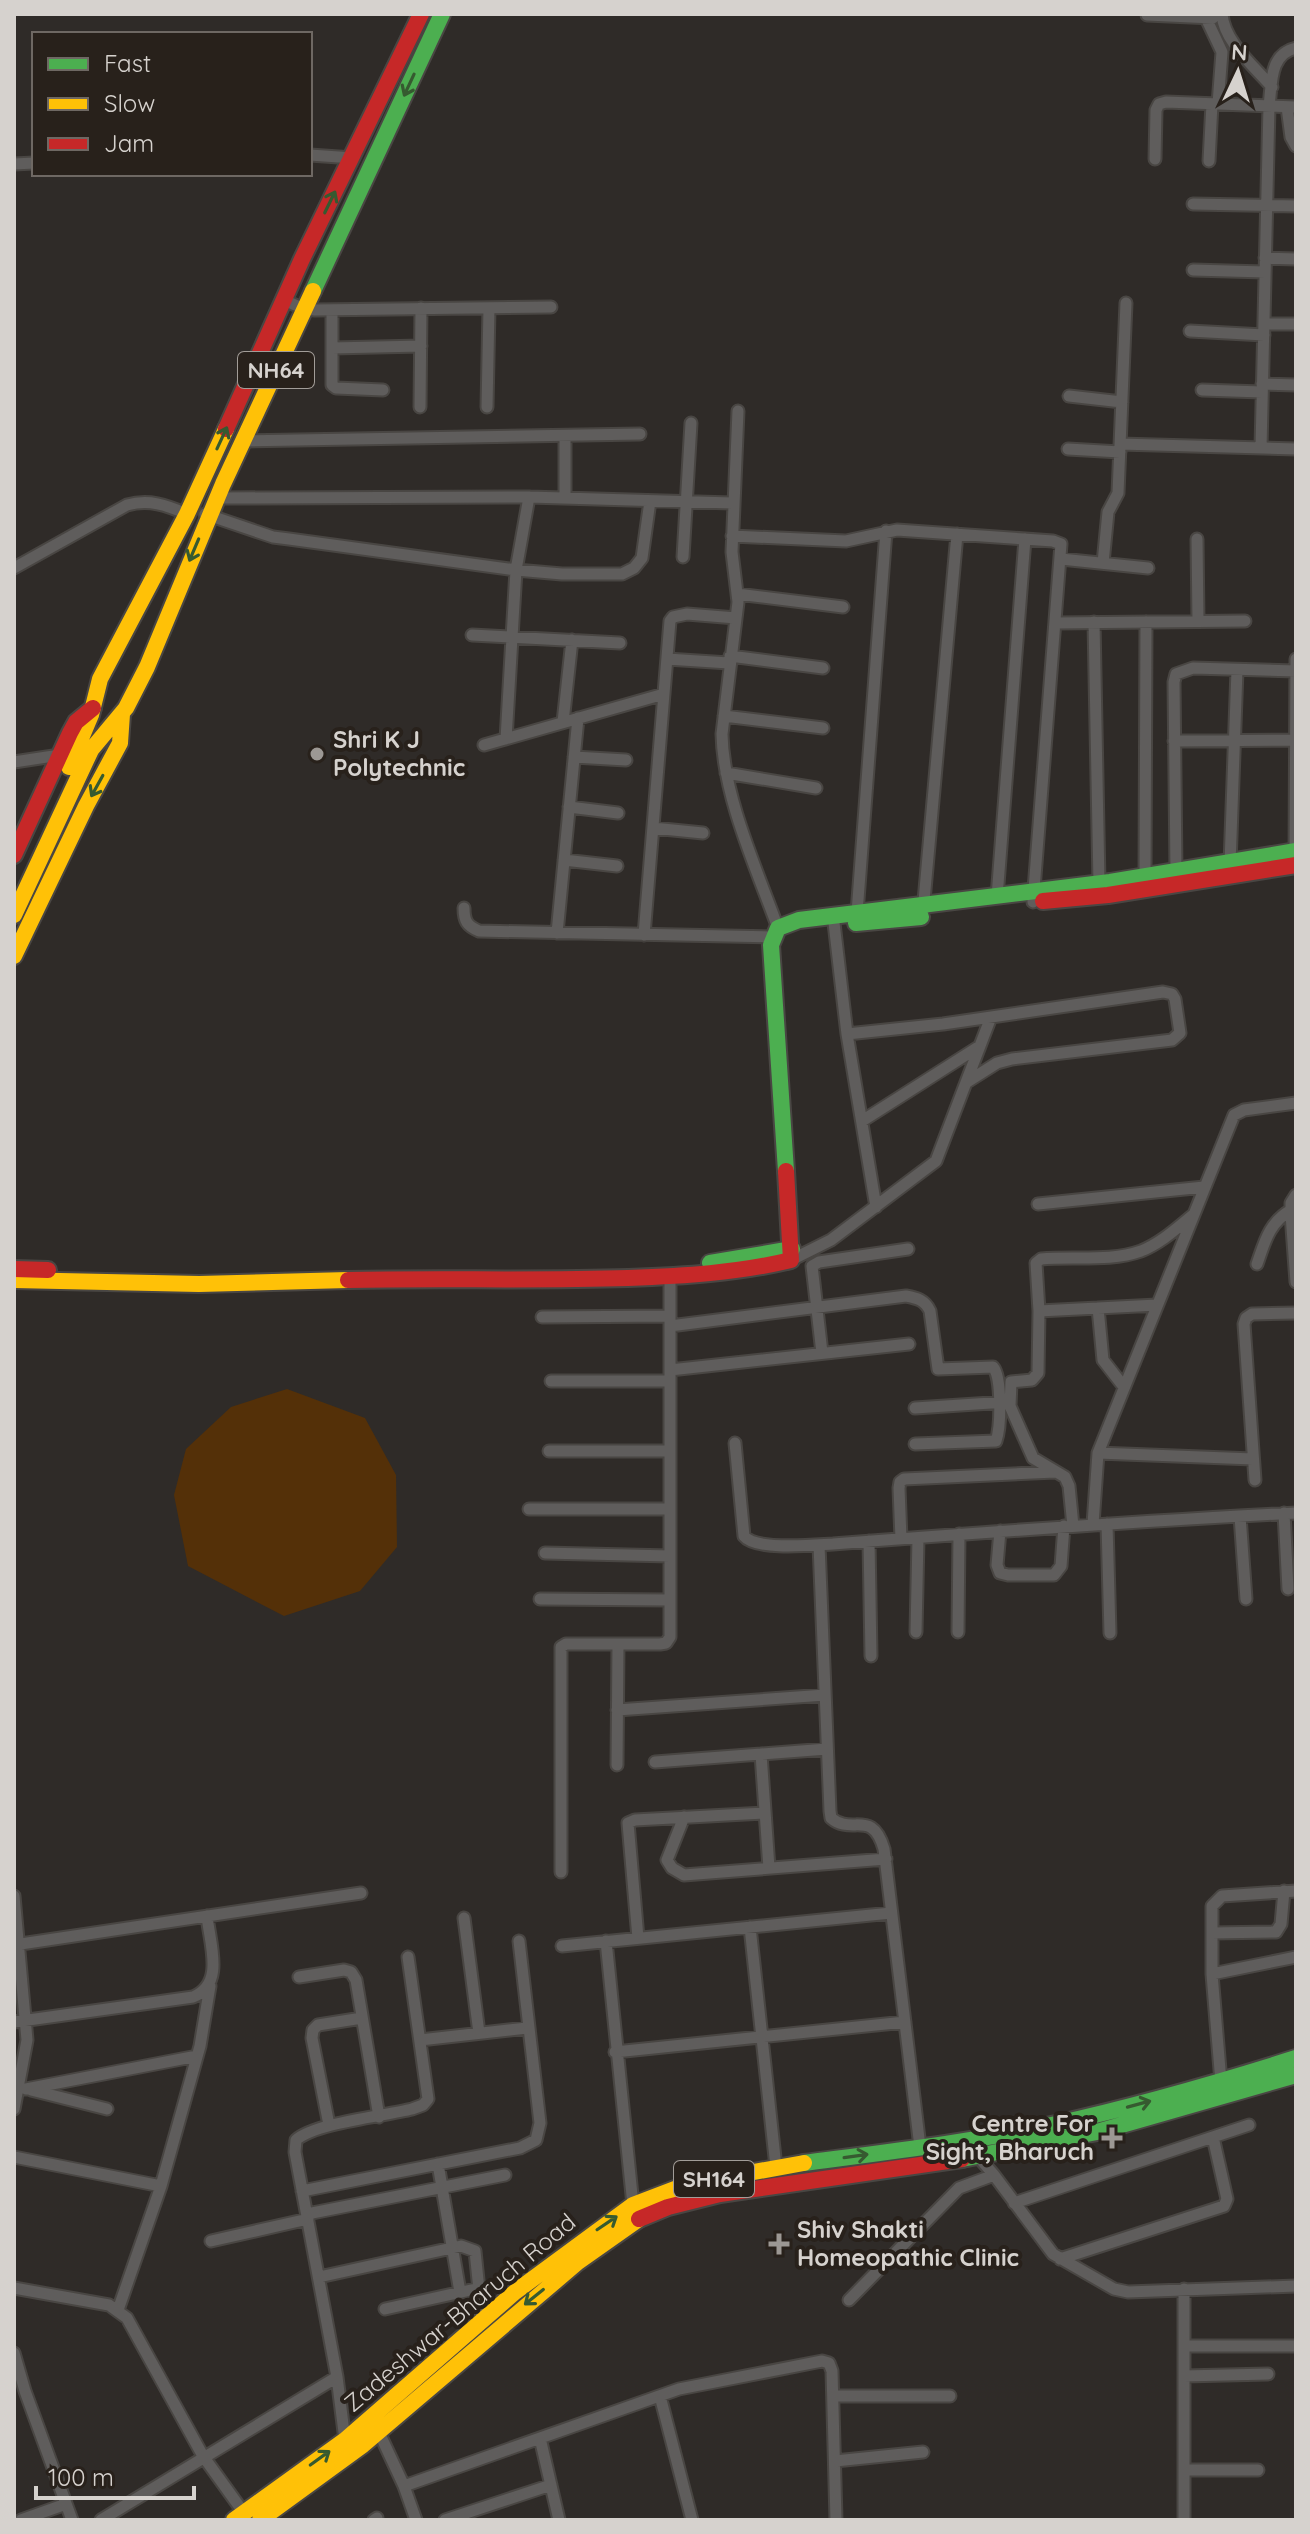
<svg xmlns="http://www.w3.org/2000/svg" width="1310" height="2534" font-family="Quicksand,sans-serif">
	<rect width="100%" height="100%" fill="#2f2b28"/>
	<!-- pitch -->
	<path fill="#543008" d="M287 1389 365 1418 396 1475 397 1547 360 1591 284 1616 188 1566 174 1495 186 1449 231 1407Z"/>
	<g fill="none" stroke-linecap="round" stroke-linejoin="round">
		<!-- street casing -->
		<g stroke="#494643" stroke-width="15">
			<path id="street" d="M1222 14C1224 42 1254 66 1272 87
				M1147 15 1213 18
				M1206 18 1222 52 1218 104
				M1287 107 1291 137 1296 146
				M310 155 353 158
				M1155 159 1156 110 1159 104 1166 102 1296 107
				M1209 161 1212 104
				M14 164 34 163
				M1193 204 1296 206
				M1265 258 1296 259
				M1193 270 1265 272
				M284 300 304 309 315 310 551 307
				M332 310V385L336 388 383 390
				M1264 324H1296
				M1190 331 1264 335
				M332 348 421 346
				M1262 384 1296 385
				M1202 390 1262 392
				M1069 396 1122 402
				M420 407 421 308
				M487 407 489 308
				M738 411 732 552 738 602 722 734C723 796 757 870 778 928
				M565 436V498
				M243 441 640 434
				M1120 444 1296 449
				M1261 448 1269 106C1272 84 1269 54 1296 48
				M1068 449 1120 452
				M217 498 529 497 732 503
				M205 514 273 537 289 539 516 570 562 574H622L634 568 642 558 650 501
				M732 536 846 541 897 530 1053 541 1061 544 1033 902
				M1197 539 1198 621
				M683 557 691 423
				M1061 559 1148 568
				M1103 563 1108 512 1118 493 1126 303
				M14 568 127 505C149 499 166 505 187 514
				M737 594 843 607
				M1094 622 1099 883
				M1056 623 1245 621
				M472 635 620 643
				M730 656 823 668
				M667 659 729 663
				M724 716 823 728
				M563 722 572 640
				M506 739 516 570 529 497
				M1174 741 1295 740
				M484 745 664 694
				M574 757 626 760
				M14 762 60 755
				M726 773 816 788
				M569 807 618 813
				M653 828 703 833
				M1295 857 1296 659
				M564 860 617 866
				M1230 864 1237 670
				M1176 872 1174 682 1176 674 1193 668 1296 671
				M1145 876 1146 622
				M997 897 1025 539
				M464 908C464 921 467 926 479 931L773 937
				M923 912 957 534
				M857 913 886 531
				M834 923 847 1034 876 1207
				M557 933 578 718
				M644 935 670 621 673 617 687 614 736 618
				M847 1034 943 1024 1163 992 1172 994 1175 999 1180 1033 1172 1040 1012 1059 997 1063 967 1082
				M862 1121 980 1046
				M1296 1195 1291 1203V1214L1296 1282
				M1038 1204 1204 1187
				M791 1260 831 1240 936 1161 991 1017
				M1257 1264C1265 1241 1269 1223 1291 1210
				M1098 1308 1103 1360 1124 1387
				M1039 1311 1157 1305
				M542 1317 670 1316
				M670 1326 906 1296C917 1298 925 1300 930 1311L938 1369 993 1367C1002 1377 1001 1427 996 1441L915 1444
				M822 1353 812 1266 819 1262 908 1249
				M670 1370 909 1344
				M551 1381H670
				M1010 1406 1011 1382 1032 1380 1038 1373 1039 1311 1036 1263 1041 1259C1074 1256 1110 1262 1141 1251 1161 1243 1177 1228 1193 1215
				M915 1408 1006 1402 1010 1406 1033 1458 1065 1477 1069 1486 1073 1526
				M735 1443 744 1536C756 1551 813 1545 833 1544 987 1532 1141 1521 1296 1513
				M549 1451H670
				M1098 1453 1253 1459
				M1255 1480 1244 1324 1246 1318 1252 1314 1296 1313
				M529 1509H670
				M1284 1513 1288 1589
				M1240 1516 1246 1599
				M1093 1524 1098 1453 1234 1115 1244 1110 1296 1103
				M1107 1524 1110 1633
				M1000 1531 997 1565 1000 1573 1008 1575H1054L1061 1566 1064 1526
				M901 1539 899 1488 900 1482 904 1479 1055 1472
				M869 1541 871 1656
				M819 1545 830 1811 831 1818C852 1836 872 1808 884 1849L920 2147
				M545 1553 670 1556
				M540 1599 670 1600
				M916 1632 918 1538
				M958 1632 959 1534
				M617 1710 825 1695
				M761 1754 769 1868
				M655 1762 827 1749
				M617 1765 618 1644
				M684 1817 667 1860 672 1868 684 1875 886 1859
				M561 1872V1647L566 1644H660L666 1643 670 1637V1276
				M14 1896 27 2040 14 2109
				M464 1918 479 2033
				M750 1927 776 2167
				M1212 1933 1276 1932 1281 1924 1284 1891
				M638 1938 628 1823 635 1820 765 1813
				M606 1941 633 2205
				M14 1945 361 1893
				M562 1946 891 1913
				M1212 1974 1296 1957
				M299 1977 344 1970 351 1972 356 1980 379 2117
				M14 2022 193 1997C225 1984 210 1945 207 1916
				M420 2040 527 2028
				M615 2052 905 2022
				M1221 2082 1212 1974V1906L1222 1896 1296 1891
				M26 2089 197 2056
				M31 2090 107 2109
				M329 2125 312 2038 313 2030 318 2025 362 2018
				M975 2153 994 2175 1053 2254 1114 2289 1128 2292 1296 2286
				M14 2157 161 2186
				M438 2164 460 2292
				M302 2191 520 2148 536 2140 540 2123 519 1941
				M1014 2203 1249 2125
				M307 2214 505 2175
				M211 2241 308 2219
				M1060 2259 1224 2206 1227 2199 1213 2137
				M319 2277 461 2246 475 2251 482 2319
				M14 2288 109 2305 127 2318 203 2456 244 2513
				M1184 2289V2520
				M849 2300 959 2188 994 2175
				M385 2309 480 2288
				M118 2310 161 2186 200 2046 210 1986
				M1184 2346H1296
				M14 2353 25 2391 72 2520
				M1184 2376 1268 2374
				M660 2396 692 2520
				M833 2396H950
				M377 2428 404 2486 416 2520
				M540 2438 559 2520
				M345 2440 337 2377 295 2152 296 2140C315 2123 384 2116 412 2109L423 2105 428 2099 408 1957
				M835 2461 923 2452
				M1184 2470H1258
				M404 2486 679 2389 822 2361 829 2363 832 2371 836 2520
				M21 2520 66 2504
				M101 2520 337 2377
				M374 2520 377 2518
				M445 2520 551 2485"/>
		</g>
		<!-- fast casing -->
		<g stroke="#494643" stroke-width="20">
			<path id="fast" d="M313 291 442 14
				M856 923 921 917
				M786 1171 771 945 778 928 799 920 1110 882 1296 851
				M710 1263 792 1249
				M962 2159 1097 2132 1296 2075
				M804 2163C888 2152 973 2142 1056 2124 1137 2106 1217 2083 1296 2058"/>
		</g>
		<!-- slow casing -->
		<g stroke="#494643" stroke-width="20">
			<path id="slow" d="M69 767 91 715 100 679 187 514 226 429
				M14 915 91 750 126 708 147 667 223 484 313 291
				M14 956 86 806 120 743 122 714
				M14 1280 199 1284 348 1280
				M234 2520 345 2440 515 2292 633 2205 688 2184 804 2163
				M260 2520 363 2445 578 2262 639 2219"/>
		</g>
		<!-- jam casing -->
		<g stroke="#494643" stroke-width="20">
			<path id="jam" d="M226 429 302 259 421 14
				M14 855 70 733 76 722 93 708
				M1043 901 1108 895 1296 865
				M14 1269 48 1270
				M348 1280C441 1278 535 1281 628 1278 683 1276 737 1273 791 1260L786 1171
				M639 2219 668 2207 720 2194 962 2159"/>
		</g>
		<!-- street -->
		<use href="#street" stroke="#5f5d5c" stroke-width="11"/>
		<!-- fast -->
		<use href="#fast" stroke="#4caf50" stroke-width="16"/>
		<!-- slow -->
		<use href="#slow" stroke="#ffc107" stroke-width="16"/>
		<!-- jam -->
		<use href="#jam" stroke="#c62828" stroke-width="16"/>
	</g>
	<!-- one-way arrows -->
	<defs><path id="oneway-shaft" d="M-6 0H5M1.5-3L5.5 0L1.5 3" fill="none" stroke-width="1.6" stroke-linecap="round" stroke-linejoin="round" transform="scale(2)"/></defs>
	<g stroke="#365a30">
		<use href="#oneway-shaft" transform="translate(409 85) rotate(115)"/>
		<use href="#oneway-shaft" transform="translate(330 202) rotate(-64)"/>
		<use href="#oneway-shaft" transform="translate(222 438) rotate(-65)"/>
		<use href="#oneway-shaft" transform="translate(194 550) rotate(113)"/>
		<use href="#oneway-shaft" transform="translate(97 786) rotate(119)"/>
		<use href="#oneway-shaft" transform="translate(1139 2104) rotate(-15)"/>
		<use href="#oneway-shaft" transform="translate(856 2156) rotate(-8)"/>
		<use href="#oneway-shaft" transform="translate(607 2223) rotate(-34)"/>
		<use href="#oneway-shaft" transform="translate(534 2297) rotate(141)"/>
		<use href="#oneway-shaft" transform="translate(320 2458) rotate(-36)"/>
	</g>
	<!-- markers -->
	<g fill="#9c9894" stroke="#28211b" stroke-width="3">
		<circle cx="317" cy="754" r="8"/>
		<path d="M1108 2126h8v8h8v8h-8v8h-8v-8h-8v-8h8z"/>
		<path d="M775 2232h8v8h8v8h-8v8h-8v-8h-8v-8h8z"/>
	</g>
	<g text-anchor="middle" stroke-width="8" stroke-linejoin="round" paint-order="stroke">
		<!-- shield labels -->
		<g fill="#28211b" stroke="#a29d98" stroke-width="2">
			<rect x="238" y="352" width="76" height="36" rx="6"/>
			<rect x="674" y="2161" width="80" height="36" rx="6"/>
		</g>
		<g font-size="22" font-weight="bold" fill="#d6d2ce">
			<text x="276" y="378">NH64</text>
			<text x="714" y="2187">SH164</text>
		</g>
		<!-- poi labels -->
		<g font-size="24" font-weight="bold" fill="#d6d2ce" stroke="#28211b" text-anchor="start">
			<text x="333" y="748">Shri K J<tspan x="333" dy="28">Polytechnic</tspan></text>
			<text x="1094" y="2132" text-anchor="end">Centre For<tspan x="1094" dy="28">Sight, Bharuch</tspan></text>
			<text x="797" y="2238">Shiv Shakti<tspan x="797" dy="28">Homeopathic Clinic</tspan></text>
		</g>
		<!-- street labels -->
		<g font-size="24" fill="#d6d2ce" stroke="#28211b">
			<text transform="translate(460 2313) rotate(-40)" y="8">Zadeshwar-Bharuch Road</text>
		</g>
	</g>
	<!-- border -->
	<rect width="1310" height="2534" fill="none" stroke="#d6d2ce" stroke-width="32"/>
	<!-- legend -->
	<rect x="32" y="32" width="280" height="144" fill="#28211b" stroke="#6e6863" stroke-width="2"/>
	<rect x="48" y="58" width="40" height="12" fill="#4caf50" stroke="#6e6863" stroke-width="2"/>
	<text x="104" y="72" font-size="24" fill="#d6d2ce">Fast</text>
	<rect x="48" y="98" width="40" height="12" fill="#ffc107" stroke="#6e6863" stroke-width="2"/>
	<text x="104" y="112" font-size="24" fill="#d6d2ce">Slow</text>
	<rect x="48" y="138" width="40" height="12" fill="#c62828" stroke="#6e6863" stroke-width="2"/>
	<text x="104" y="152" font-size="24" fill="#d6d2ce">Jam</text>
	<!-- north arrow -->
	<g transform="translate(1238 72) rotate(4)" stroke="#28211b" stroke-width="6" paint-order="stroke">
	<path d="M0-6L14 30L0 20L-14 30Z" fill="#d6d2ce"/>
	<text y="-12" font-size="22" font-weight="bold" text-anchor="middle" fill="#d6d2ce">N</text>
	</g>
	<!-- scale -->
	<path d="M36 2486v12h158v-12" fill="none" stroke="#d6d2ce" stroke-width="4"/>
	<text x="48" y="2486" font-size="24" fill="#d6d2ce" stroke="#28211b" stroke-width="6" paint-order="stroke">100 m</text>
</svg>
